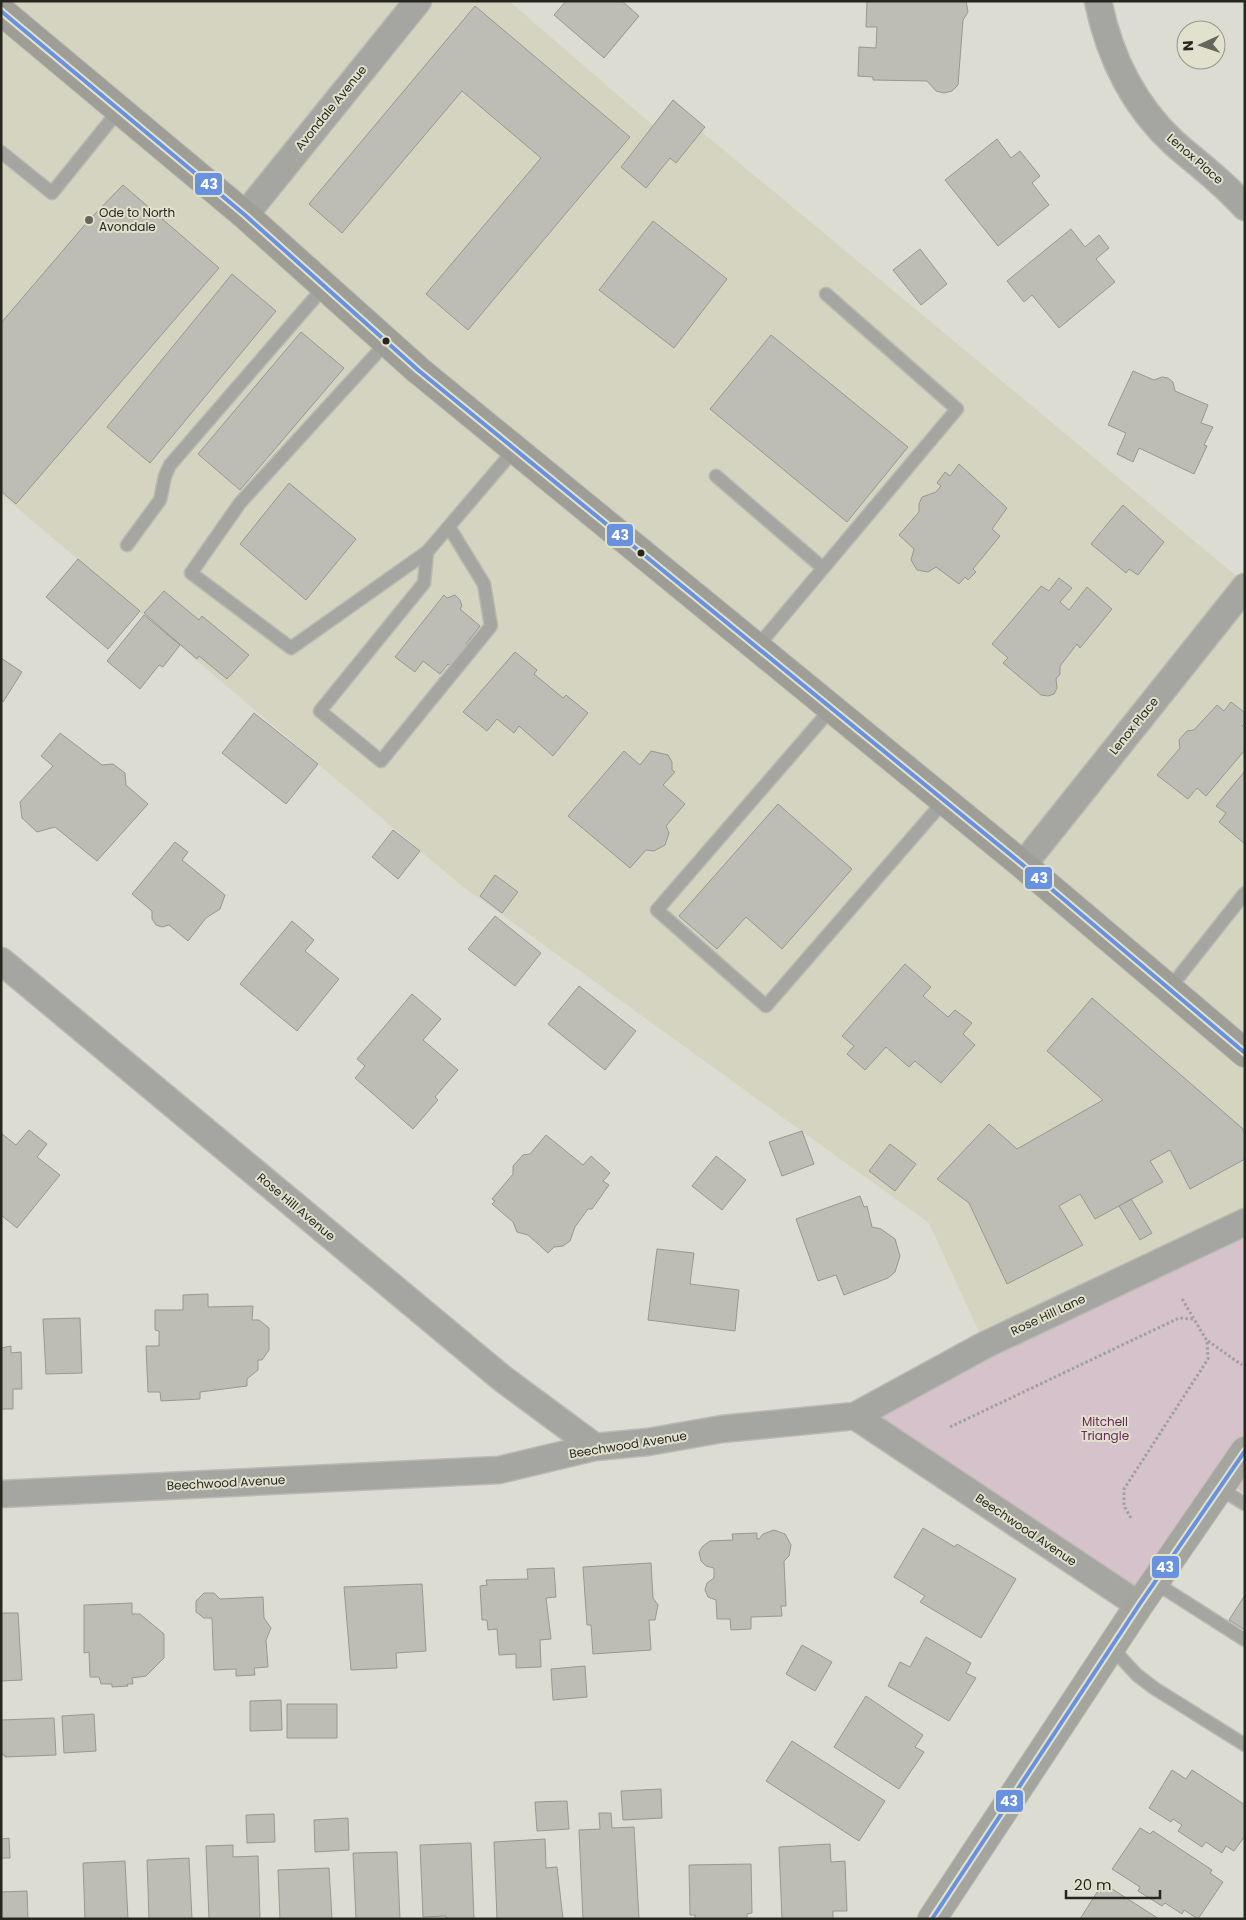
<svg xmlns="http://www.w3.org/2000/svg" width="1246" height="1920" font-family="Poppins,sans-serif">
	<rect width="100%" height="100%" fill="#dcdcd2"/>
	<!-- built -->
	<path fill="#d4d4c1" d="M1 1H509L656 128 672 107 1245 583V1222L985 1345 929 1223 458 883 1 494Z"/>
	<!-- green -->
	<path fill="#d6c2cb" d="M1245 1222V1494L1225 1480 1139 1605 855 1416Z"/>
	<!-- building -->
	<path fill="#bdbdb5" stroke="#989890" d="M566 1H622L639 16 604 58 554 15Z
		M867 1H966L968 12 963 20 958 85 952 91 944 93 936 91 927 81 873 80V77L858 76 859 47 876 48 877 27H866Z
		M475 6 630 137 468 330 426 294 541 158 462 91 342 233 309 204Z
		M673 100 705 127 676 163 670 158 646 188 621 167Z
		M997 139 1011 158 1020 151 1040 176 1032 183 1049 205 998 246 945 180Z
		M123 185 219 268 16 504 1 491V323L89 220Z
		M653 221 727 279 674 348 599 290Z
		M1071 229 1085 247 1099 235 1109 248 1096 259 1115 282 1059 328 1032 295 1024 302 1007 281Z
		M920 249 947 284 921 305 893 270Z
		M232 274 276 311 150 463 107 427Z
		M301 332 344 368 240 490 198 454Z
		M771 335 908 447 847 522 710 409Z
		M1133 371 1154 380 1162 377 1168 378 1173 382 1175 391 1208 405 1201 423 1213 427 1204 445 1207 446 1194 474 1139 448 1133 462 1117 454 1126 433 1108 425Z
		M959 464 1007 508 992 529 1000 536 973 569 976 572 968 580 965 577 959 584 936 567 928 572 917 570 911 560 914 549 899 535 919 512V504L922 497 936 492 941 486 937 483 945 472 950 476Z
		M289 483 356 539 306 600 240 544Z
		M1123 505 1164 542 1138 575 1129 569 1126 573 1091 544Z
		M78 559 140 611 108 649 46 597Z
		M1059 578 1072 588 1060 602 1069 610 1087 587 1112 609 1080 648 1077 644 1060 666V674L1056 679 1057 688 1054 694 1048 696 1041 695 1003 663 1008 658 992 644 1041 586 1049 591Z
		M164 591 199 620 202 616 249 655 227 679 199 656 197 659 144 613Z
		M444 595 447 598 455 595 460 600 462 606 460 609 480 626 466 644 470 647 453 668 448 664 440 674 423 661 415 672 395 657Z
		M144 615 180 645 163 667 159 665 140 689 107 661Z
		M515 652 537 670 534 674 563 698 566 695 588 713 553 756 519 726 514 733 497 719 487 731 463 712Z
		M1 658 22 672 3 702 1 700Z
		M1231 702 1245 713V723L1242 726 1245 728V750L1206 796 1197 788 1188 799 1157 775 1180 748 1179 740 1187 731 1194 730 1217 705 1224 711Z
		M254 713 318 764 286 804 222 753Z
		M60 733 102 765 113 764 125 773 126 785 148 804 97 861 55 827 37 832 22 818 20 802 53 766 41 756Z
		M624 751 640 765 651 751 668 755 672 762V770L675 772 663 785 685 804 666 826 669 833 665 845 654 851 646 850 630 868 568 816Z
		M1245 771V844L1219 822 1226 813 1216 806Z
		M778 804 852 869 782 949 746 917 717 949 679 916Z
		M393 830 420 851 398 879 372 857Z
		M175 842 188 852 182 860 225 895 220 909 206 918 188 941 169 925 162 927 156 925 152 919V911L132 894Z
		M495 875 518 892 502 913 480 896Z
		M495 916 541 953 515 986 468 949Z
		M292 921 314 940 305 951 339 979 297 1031 240 984Z
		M905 964 931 987 923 996 948 1017 955 1010 972 1023 963 1034 975 1045 941 1083 915 1061 909 1067 886 1047 865 1070 847 1054 854 1046 842 1036Z
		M579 986 636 1031 605 1070 548 1024Z
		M412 994 441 1019 423 1040 458 1070 435 1097 438 1100 413 1129 355 1078 365 1066 357 1059Z
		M1092 998 1242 1128 1245 1134V1159L1190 1189 1170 1150 1150 1161 1163 1182 1095 1219 1080 1194 1059 1206 1083 1245 1007 1284 969 1203 937 1179 989 1124 1017 1149 1103 1100 1047 1051Z
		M29 1130 47 1144 37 1157 60 1175 17 1228 1 1215V1133L16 1145Z
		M802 1131 814 1164 782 1176 769 1142Z
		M546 1135 583 1165 591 1156 610 1173 603 1181 609 1185 592 1209H588L575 1227 570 1241 563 1246 554 1247 548 1253 528 1235 517 1232 513 1222 492 1204 495 1201 492 1199 513 1174V1166L523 1155 530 1154Z
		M890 1144 916 1164 895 1191 869 1171Z
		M716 1156 746 1180 722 1210 692 1186Z
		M860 1196 864 1207 867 1206 872 1227 881 1229 895 1239 900 1256 895 1272 888 1278 844 1295 836 1275 818 1281 796 1219Z
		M1131 1199 1152 1233 1140 1240 1119 1206Z
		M657 1249 694 1253 690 1284 739 1290 735 1331 648 1320Z
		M208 1294V1307L253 1306 252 1320H259L269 1328V1350L262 1360H258V1370L247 1379V1386L200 1392V1399L161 1401 160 1392H148L146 1346H159V1331L155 1330V1310H183V1295Z
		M80 1318 82 1373 46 1374 43 1319Z
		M11 1346V1353L21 1352 22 1389H13V1409H1V1348Z
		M923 1528 955 1547 957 1544 1016 1579 981 1638 920 1602 925 1596 894 1577Z
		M774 1530 785 1534 791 1545 789 1556 784 1561 786 1606H781L782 1616 751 1617V1629L731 1630 730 1619H717L716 1600 708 1597 705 1590 707 1583 714 1578V1568L706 1566 701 1561 699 1552 703 1546 710 1541 733 1540 732 1534 757 1533V1539H759L763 1534Z
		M651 1563 653 1598 658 1605 655 1620H649L651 1650 593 1654 591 1625H587L583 1567Z
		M554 1568 556 1597 546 1598 551 1639 540 1640 541 1667 516 1668V1654L499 1655 497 1629 488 1630 487 1620H482L480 1586 487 1585 486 1580 528 1579 527 1569Z
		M422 1584 426 1651 396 1653 397 1668 351 1670 344 1587Z
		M204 1593H214L220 1599 263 1597 264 1618 271 1628 266 1640 268 1667 254 1668 255 1675 236 1676V1669L214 1670 212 1618H204L196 1612V1601Z
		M1245 1595V1630L1229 1620Z
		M132 1603V1614H140L164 1634V1658L146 1676 132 1678 133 1684H127L128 1686 112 1687V1684H101L99 1677H90L89 1652 84 1653V1605Z
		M1 1613H18L22 1680 1 1681Z
		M926 1637 971 1663 966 1673 976 1678 949 1721 888 1686 900 1662 910 1667Z
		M802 1645 832 1662 815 1691 786 1674Z
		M585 1666 587 1697 553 1700 551 1669Z
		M866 1696 923 1735 915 1747 924 1752 899 1789 834 1747Z
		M281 1700 282 1730 250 1731V1701Z
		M287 1704H337V1738H287Z
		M94 1714 96 1751 64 1753 62 1716Z
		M54 1718 56 1755 5 1757V1755H1V1720Z
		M792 1741 885 1801 859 1841 766 1781Z
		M1172 1770 1186 1779 1192 1770 1245 1805V1836L1234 1851 1226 1846 1222 1853 1206 1842 1202 1847 1178 1831 1182 1825 1173 1819 1171 1822 1149 1808Z
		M661 1789 662 1818 623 1820 621 1791Z
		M567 1801 569 1829 537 1831 535 1802Z
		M599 1813H611L612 1828 634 1827 639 1919H583L579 1830 600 1829Z
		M274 1814 275 1842 247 1843 246 1815Z
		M348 1818 349 1850 315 1852 314 1820Z
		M1140 1828 1150 1834 1153 1831 1212 1870 1210 1873 1223 1882 1198 1919 1184 1910 1182 1914 1165 1903 1162 1906 1138 1891 1140 1887 1112 1869Z
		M9 1838 10 1858H1V1839Z
		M545 1839 546 1868 557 1867 563 1919H497L494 1842Z
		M471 1843 474 1919H446V1916L423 1917 420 1845Z
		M830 1844 831 1862 845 1861 847 1911H833V1919H782L779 1847Z
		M233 1845V1857L258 1856 260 1919H209L206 1846Z
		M397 1852 400 1919H356L353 1853Z
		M189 1858 192 1919H149L147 1860Z
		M125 1861 128 1919H85L83 1863Z
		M751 1864 752 1913 747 1914V1919H695V1915H690L689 1865Z
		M329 1868 332 1919H280L278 1870Z
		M1103 1883 1159 1919H1080Z
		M27 1891 28 1919H1V1892Z"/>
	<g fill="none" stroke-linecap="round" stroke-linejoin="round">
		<!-- lane casing -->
		<g stroke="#babab2" stroke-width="15">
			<path id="lane" d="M1 152 52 193 119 110
				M387 342 240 503 191 573 291 648 427 552 515 449
				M716 476 823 568
				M127 545 160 500 165 476 170 465 324 287
				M427 552 424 583 320 711 381 761 491 626 484 584 449 527
				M757 647 957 409 826 294
				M831 709 657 910 766 1006 944 801
				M1169 989 1245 893
				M1219 1488 1245 1504
				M1154 1582 1245 1640
				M1111 1647 1137 1675 1154 1688 1245 1745"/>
		</g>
		<!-- street casing -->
		<g stroke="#babab2" stroke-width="29">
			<path id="street" d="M1098 1C1109 55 1133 105 1174 143 1199 165 1222 181 1245 207
				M245 215 418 1
				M1023 865 1245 587
				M1 961 503 1379 595 1447
				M855 1416 985 1345 1245 1222
				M1 1494 499 1470 595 1447 648 1442 722 1429 855 1416 1139 1605"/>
		</g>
		<!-- secondary casing -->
		<g stroke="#babab2" stroke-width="30">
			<path id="secondary" d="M932 1919 1139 1605 1245 1451"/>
		</g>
		<!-- primary casing -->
		<g stroke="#babab2" stroke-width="30">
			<path id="primary" d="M1 11 245 215 418 370 1023 865 1245 1053"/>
		</g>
		<!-- path -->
		<path stroke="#a0a09c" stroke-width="3" stroke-dasharray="2.5 2.5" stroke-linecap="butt" d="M1208 1341 1242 1365
			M950 1427 1179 1318 1193 1319
			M1131 1518 1124 1506V1489L1208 1359 1207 1341 1181 1297"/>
		<!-- lane -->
		<use href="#lane" stroke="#a5a5a1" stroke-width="12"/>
		<!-- street -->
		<use href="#street" stroke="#a5a5a1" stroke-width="26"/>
		<!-- secondary -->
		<use href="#secondary" stroke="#a5a59f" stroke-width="28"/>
		<!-- primary -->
		<use href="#primary" stroke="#9e9e97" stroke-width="28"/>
		<!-- bus-1 casing -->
		<g stroke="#e1e1cd" stroke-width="8">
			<path id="bus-1" d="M1 11 245 215 418 370 1023 865 1245 1053
				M932 1919 1139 1605 1245 1451"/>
		</g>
		<!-- bus-1 -->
		<use href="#bus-1" stroke="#6892df" stroke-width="4"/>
	</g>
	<!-- markers -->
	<circle fill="#66665d" stroke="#e1e1cd" stroke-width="2" cx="89" cy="220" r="5"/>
	<g fill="#26261e" stroke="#e1e1cd" stroke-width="2">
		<circle cx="386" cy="341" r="4.5"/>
		<circle cx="641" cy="553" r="4.5"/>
	</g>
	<g text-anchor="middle" stroke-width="4" stroke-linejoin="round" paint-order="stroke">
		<!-- street labels -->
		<g font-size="12" fill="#26261e" stroke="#e1e1cd">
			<text transform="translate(331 108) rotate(-51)" y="4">Avondale Avenue</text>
			<text transform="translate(1195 159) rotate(41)" y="4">Lenox Place</text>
			<text transform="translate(1134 726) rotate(-51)" y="4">Lenox Place</text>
			<text transform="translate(296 1207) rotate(40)" y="4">Rose Hill Avenue</text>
			<text transform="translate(1048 1315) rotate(-25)" y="4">Rose Hill Lane</text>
			<text transform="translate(628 1445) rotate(-9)" y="4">Beechwood Avenue</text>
			<text transform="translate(226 1483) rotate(-3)" y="4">Beechwood Avenue</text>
			<text transform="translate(1026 1530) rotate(34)" y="4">Beechwood Avenue</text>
		</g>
		<!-- poi labels -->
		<g font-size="12" fill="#26261e" stroke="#e1e1cd" text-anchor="start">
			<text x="99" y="217">Ode to North<tspan x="99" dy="14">Avondale</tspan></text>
		</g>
		<!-- park labels -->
		<g font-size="12" fill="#69265b" stroke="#e1e1cd">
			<text x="1105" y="1426">Mitchell<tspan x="1105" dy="14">Triangle</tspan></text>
		</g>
	</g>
	<g stroke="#e1e1cd" stroke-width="2">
		<rect x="194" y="172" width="29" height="24" rx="5" fill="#6892df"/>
		<rect x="606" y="523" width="28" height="24" rx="5" fill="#6892df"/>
		<rect x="1024" y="866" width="29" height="24" rx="5" fill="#6892df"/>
		<rect x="1151" y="1555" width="29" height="24" rx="5" fill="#6892df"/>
		<rect x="995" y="1789" width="29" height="24" rx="5" fill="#6892df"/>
	</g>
	<g font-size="14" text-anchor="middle" font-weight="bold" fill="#fff">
		<text x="209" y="189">43</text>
		<text x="620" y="540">43</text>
		<text x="1039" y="883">43</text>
		<text x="1165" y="1572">43</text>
		<text x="1009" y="1806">43</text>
	</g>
	<!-- border -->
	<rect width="1246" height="1920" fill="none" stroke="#26261e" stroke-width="5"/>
	<!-- north arrow -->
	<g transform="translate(1201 45) rotate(267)"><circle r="24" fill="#e1e1cd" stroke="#969687"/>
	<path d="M0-4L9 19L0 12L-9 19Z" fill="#66665d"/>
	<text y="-8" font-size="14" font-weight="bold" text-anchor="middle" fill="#26261e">N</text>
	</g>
	<!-- scale -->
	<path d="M1066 1890v8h94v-8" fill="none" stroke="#26261e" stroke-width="2.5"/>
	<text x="1074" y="1890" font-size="15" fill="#26261e" stroke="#e1e1cd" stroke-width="4" paint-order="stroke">20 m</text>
</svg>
